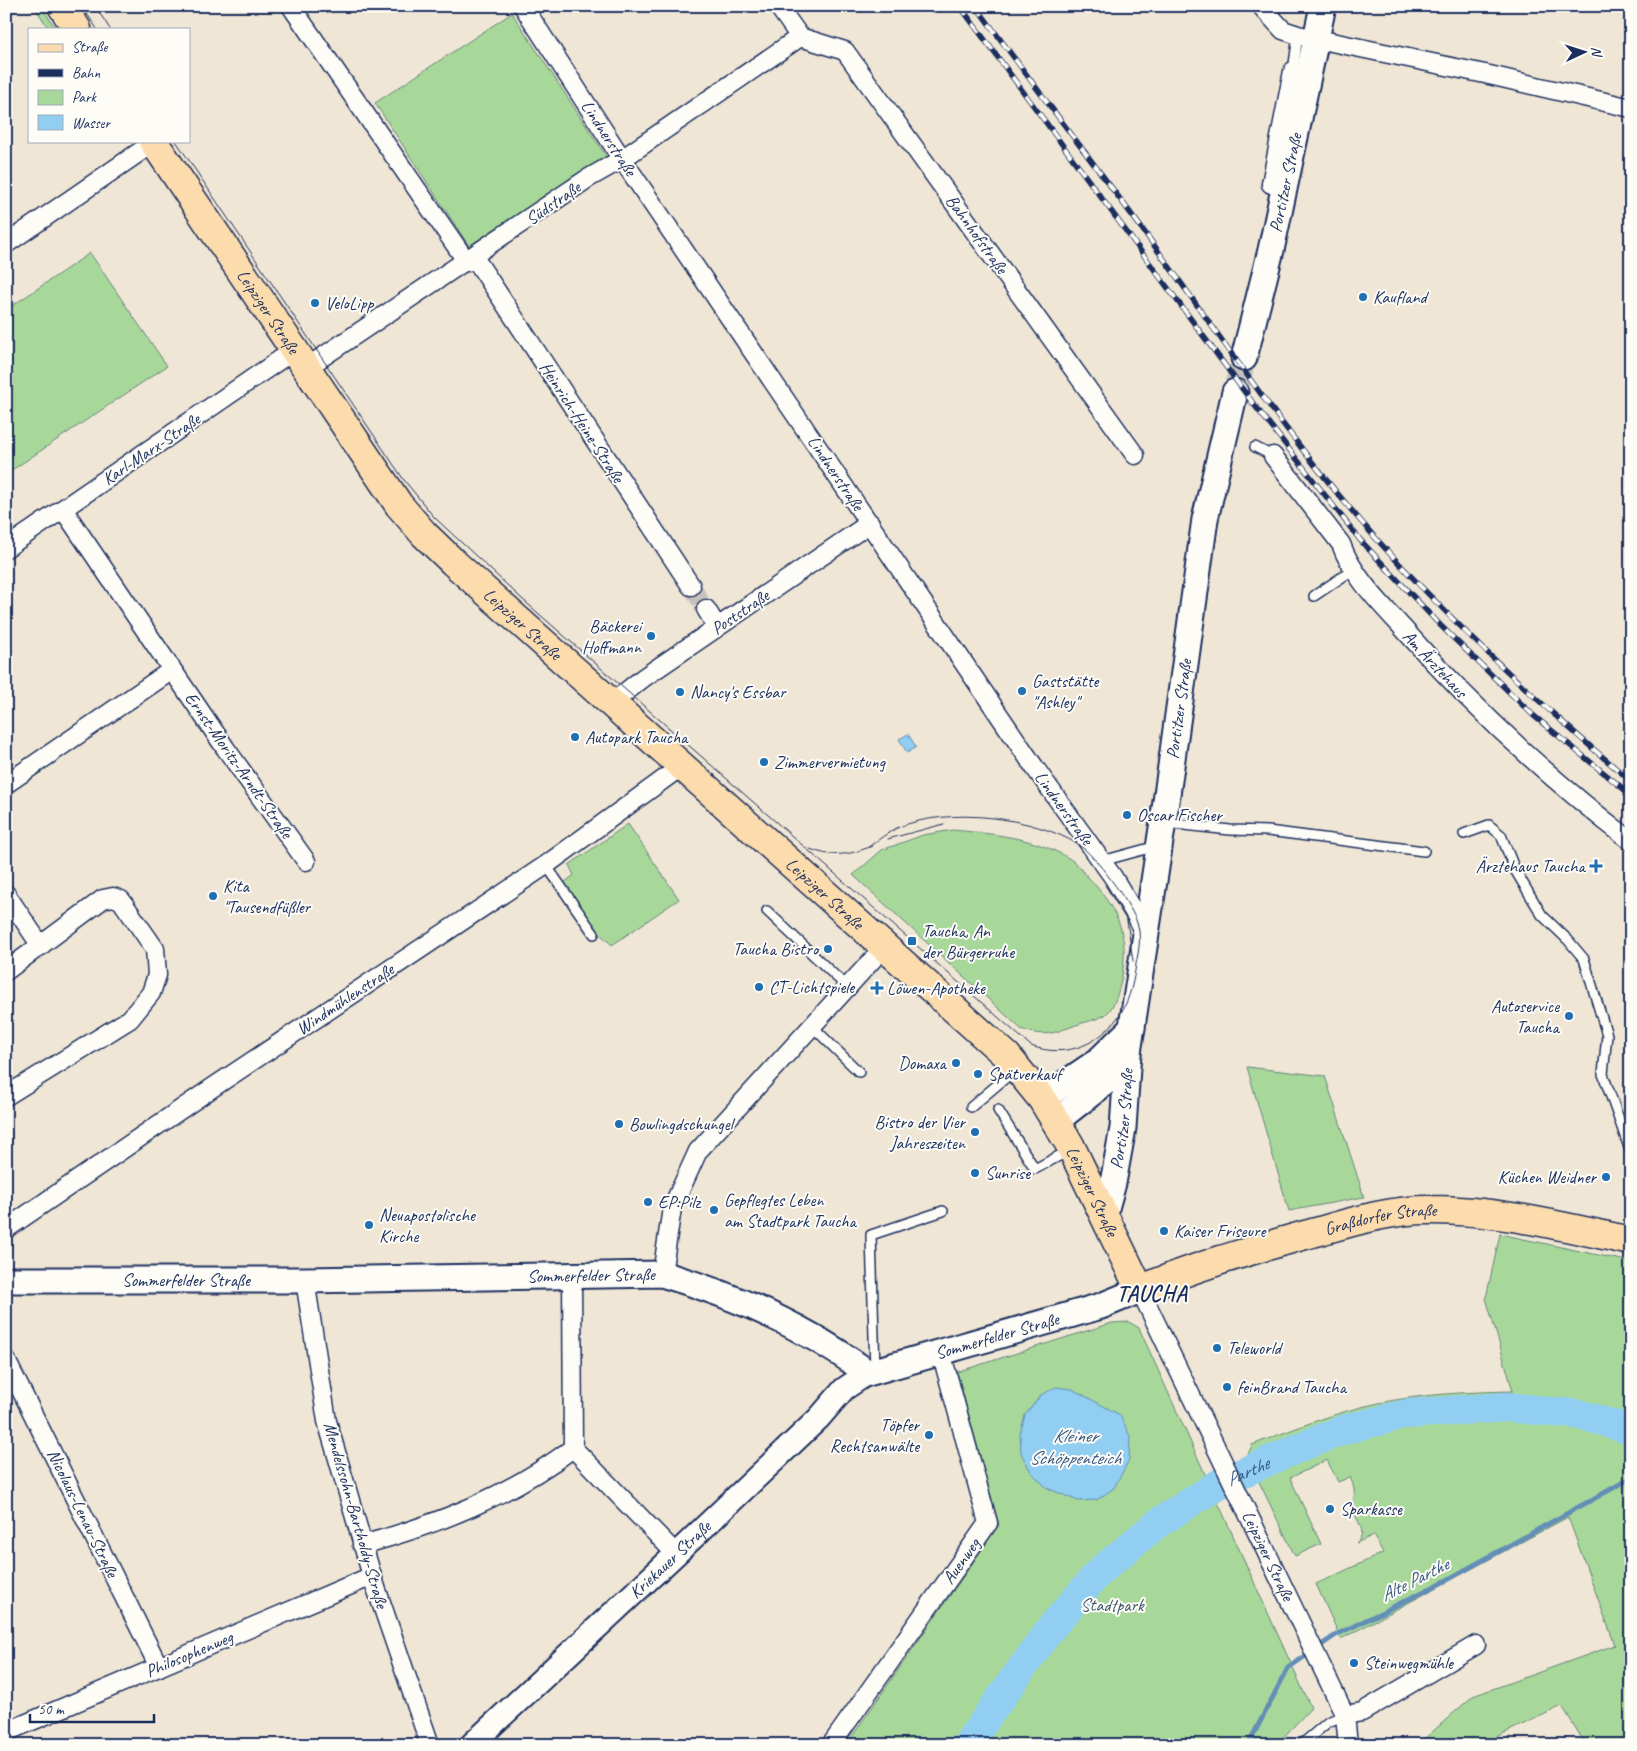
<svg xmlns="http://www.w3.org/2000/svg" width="1637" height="1751" font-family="Caveat,sans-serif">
	<rect width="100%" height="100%" fill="#f0e6d5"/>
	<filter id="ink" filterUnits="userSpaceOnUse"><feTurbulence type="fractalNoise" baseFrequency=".02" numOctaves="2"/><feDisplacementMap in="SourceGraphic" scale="10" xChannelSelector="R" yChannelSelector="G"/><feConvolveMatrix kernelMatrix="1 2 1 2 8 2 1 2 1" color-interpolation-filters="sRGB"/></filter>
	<g filter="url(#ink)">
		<!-- green -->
		<path fill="#a8d899" stroke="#62847c" d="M34 6H41L56 29H49Z
			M512 13 606 156 469 246 375 103Z
			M90 253 167 366 6 474V310Z
			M628 824 679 899 612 945 601 935 564 883 574 875 569 865Z
			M953 830C993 834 1035 837 1070 859 1077 863 1083 872 1089 878 1120 912 1131 939 1120 985 1117 996 1114 1008 1105 1015 1097 1020 1084 1022 1076 1025 1054 1033 1044 1038 1021 1029L853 875 882 850 923 835Z
			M1247 1067 1325 1076 1364 1197 1289 1211Z
			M1500 1234 1631 1262V1416L1628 1418 1631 1421V1745H1586L1562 1706 1496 1737 1489 1745H1423V1740L1473 1696 1615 1645 1568 1517 1341 1639 1316 1584 1383 1553 1374 1535 1356 1543C1370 1530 1354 1522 1354 1507 1354 1493 1356 1491 1350 1477L1338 1482 1327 1460 1290 1478 1321 1544 1295 1556 1247 1457 1252 1445C1294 1429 1335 1412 1379 1403 1423 1394 1468 1392 1513 1391L1486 1298Z
			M1129 1322 1139 1328 1311 1708 1276 1745H846L999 1525 957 1372 1112 1323Z"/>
		<!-- water -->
		<path fill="#91cef2" stroke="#628eb7" d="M908 734 916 747 907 753 899 739Z
			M1056 1387 1072 1389 1120 1415 1130 1436 1129 1460 1114 1488 1097 1500 1078 1501 1047 1488 1031 1472 1021 1453 1020 1434 1025 1415 1041 1395Z"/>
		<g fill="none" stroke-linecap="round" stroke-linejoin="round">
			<!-- stream -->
			<path stroke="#628eb7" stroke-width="5" d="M1248 1745 1288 1668 1336 1635 1449 1579 1631 1478"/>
			<!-- river -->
			<path stroke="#91cef2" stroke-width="30" id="s1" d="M967 1745 1050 1629 1100 1571 1158 1523 1222 1482 1300 1447 1346 1429 1406 1414 1507 1407 1582 1415 1631 1430"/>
			<!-- minor-tunnel -->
			<path stroke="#c5c1bd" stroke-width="18" stroke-dasharray="18 9" stroke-linecap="butt" d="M691 586 706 609"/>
			<!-- secondary-tunnel -->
			<path stroke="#c5c1bd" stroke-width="25" stroke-dasharray="25 12" stroke-linecap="butt" d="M1235 392 1244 358"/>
			<!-- service casing -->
			<g stroke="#1b2f5e" stroke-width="12">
				<path id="service" d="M1293 71 1298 35
					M1255 447 1273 456
					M1314 596 1354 569
					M1165 823 1230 830 1268 831 1424 851
					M1464 834 1489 825 1501 835 1515 870 1542 915 1568 940 1584 959 1607 1035 1603 1074 1631 1153
					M1102 861 1157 846
					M546 865 594 934
					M767 911 848 988
					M813 1027 859 1072
					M971 1107 1016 1069
					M998 1110 1035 1169 1070 1150
					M875 1370 871 1235 943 1211
					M1301 1745 1328 1722 1345 1715"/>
			</g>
			<!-- minor casing -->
			<g stroke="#1b2f5e" stroke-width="21">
				<g id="minor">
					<path d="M291 6 467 262"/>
					<path d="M523 6 622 159 1035 768 1113 877 1138 919 1144 936"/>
					<path d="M778 6 800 37"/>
					<path d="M1261 6 1283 30 1298 35 1485 74 1631 108"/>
					<path d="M800 37 845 51 1135 455"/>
					<path d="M1271 184 1293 71"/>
					<path d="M6 244 154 142"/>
					<path d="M474 257 691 586"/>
					<path d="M306 368 587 179 622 159 800 37"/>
					<path d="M1273 456 1341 544C1352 575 1379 602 1401 626 1470 705 1547 777 1631 841"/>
					<path d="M63 509 226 749 306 861"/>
					<path d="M6 548 294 350"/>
					<path d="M706 609 717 627"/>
					<path d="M612 703 643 678 870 523"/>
					<path d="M6 784 172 670"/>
					<path d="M6 894 41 946"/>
					<path d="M6 971 103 899 113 897 121 900 155 949 157 975 151 993 130 1019 6 1096"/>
					<path d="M6 1229 212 1088 546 865 682 766"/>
					<path d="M662 1274 672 1208 698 1151 885 946"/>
					<path d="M572 1275 573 1448 676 1554"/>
					<path d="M305 1280 327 1421 372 1576 430 1745"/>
					<path id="s2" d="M1140 1290 1345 1715 1348 1745"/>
					<path d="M6 1360 159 1667"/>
					<path d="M362 1545C439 1524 509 1496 573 1448"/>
					<path d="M1345 1715 1362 1712 1476 1645"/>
					<path d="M6 1732 372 1576"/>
					<path d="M831 1745 988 1523 941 1352"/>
				</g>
			</g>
			<!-- tertiary casing -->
			<g stroke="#1b2f5e" stroke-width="26">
				<g id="tertiary">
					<path id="s3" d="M471 1745 676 1554 819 1418 844 1389 868 1373"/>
				</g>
			</g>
			<!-- secondary casing -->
			<g stroke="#1b2f5e" stroke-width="29">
				<g id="secondary">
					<path id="s4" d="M1244 358 1271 250 1323 6"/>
					<path d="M1042 1099 1098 1061 1132 1028"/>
					<path d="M1056 1121 1107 1081 1128 1053"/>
					<path id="s5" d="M1104 1215 1113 1183 1123 1128 1128 1053 1167 795 1205 519 1235 392"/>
					<path id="s6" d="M6 1280H305L662 1274C737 1296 805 1326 868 1373L1101 1306 1140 1290"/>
				</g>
			</g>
			<!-- primary casing -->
			<g stroke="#1b2f5e" stroke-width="31">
				<g id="primary">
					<path d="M62 6 77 29"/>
					<path id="s7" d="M153 141 399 505 424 534 453 562 1007 1056 1042 1099 1070 1145 1140 1290C1193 1267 1249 1251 1305 1235 1346 1224 1389 1209 1432 1210 1499 1210 1565 1227 1631 1241"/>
				</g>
			</g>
			<!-- service -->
			<use href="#service" stroke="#fdfcf7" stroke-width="9"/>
			<!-- minor -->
			<use href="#minor" stroke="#fdfcf7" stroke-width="18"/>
			<!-- tertiary -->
			<use href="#tertiary" stroke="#fdfcf7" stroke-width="22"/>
			<!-- secondary -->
			<use href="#secondary" stroke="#fdfcf7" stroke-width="25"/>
			<!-- primary -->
			<use href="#primary" stroke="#fcdcac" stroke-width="28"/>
			<!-- tram -->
			<path stroke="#1b2f5e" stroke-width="1" d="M82 6 97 29
				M95 6 110 29
				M176 141 404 480 434 517 521 598 1031 1046C1067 1059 1102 1044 1122 1011 1130 998 1134 979 1136 964 1139 950 1142 934 1136 920 1129 902 1095 855 1079 845 1033 816 949 807 899 827 888 832 877 841 867 848
				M888 839 944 824
				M810 849C833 858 850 855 872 846
				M1105 885 1127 921 1133 961"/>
			<!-- rail casing -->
			<g stroke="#1b2f5e" stroke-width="5.5">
				<path id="rail" d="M960 6 1252 402 1361 541 1440 625 1534 716 1631 795
					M976 6C1025 74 1076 140 1126 207 1207 316 1282 432 1372 534 1454 625 1538 703 1631 781"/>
			</g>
			<!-- rail -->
			<use href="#rail" stroke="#fdfcf7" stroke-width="4" stroke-dasharray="11" stroke-linecap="butt"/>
		</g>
	</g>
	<!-- markers -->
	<g fill="#1f6fb2" stroke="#fdfcf7" stroke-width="2">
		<circle cx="1363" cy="297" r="5"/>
		<circle cx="315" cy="303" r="5"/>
		<circle cx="651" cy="636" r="5"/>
		<circle cx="1022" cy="691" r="5"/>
		<circle cx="680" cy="692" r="5"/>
		<circle cx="575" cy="737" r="5"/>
		<circle cx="764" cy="762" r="5"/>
		<circle cx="1127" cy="815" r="5"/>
		<path d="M1593.5 858.5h5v5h5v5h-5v5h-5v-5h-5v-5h5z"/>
		<circle cx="213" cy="896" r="5"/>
		<rect x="907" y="936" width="10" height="10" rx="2.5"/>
		<circle cx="828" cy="949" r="5"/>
		<circle cx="759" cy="987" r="5"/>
		<path d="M874.5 980.5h5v5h5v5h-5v5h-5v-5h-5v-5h5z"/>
		<circle cx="1569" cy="1016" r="5"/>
		<circle cx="956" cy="1063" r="5"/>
		<circle cx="978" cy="1074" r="5"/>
		<circle cx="619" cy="1124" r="5"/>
		<circle cx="975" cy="1132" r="5"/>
		<circle cx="975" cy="1173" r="5"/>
		<circle cx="1606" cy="1177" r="5"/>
		<circle cx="648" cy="1202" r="5"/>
		<circle cx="714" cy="1210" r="5"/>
		<circle cx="369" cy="1225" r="5"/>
		<circle cx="1164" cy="1231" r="5"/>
		<circle cx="1217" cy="1348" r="5"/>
		<circle cx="1227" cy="1387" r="5"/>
		<circle cx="929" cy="1435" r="5"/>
		<circle cx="1330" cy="1509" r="5"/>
		<circle cx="1354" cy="1663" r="5"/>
	</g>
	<g text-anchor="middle" stroke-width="4" stroke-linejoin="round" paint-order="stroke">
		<!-- street labels -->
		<g font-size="18" fill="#1b2f5e" stroke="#fdfcf7">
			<text transform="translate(609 138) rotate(57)" y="6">Lindnerstraße</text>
			<text dy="6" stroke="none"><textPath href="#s4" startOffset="180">Portitzer Straße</textPath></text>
			<text transform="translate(553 203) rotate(-35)" y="6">Südstraße</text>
			<text transform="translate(977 234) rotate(54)" y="6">Bahnhofstraße</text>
			<text dy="6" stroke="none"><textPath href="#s7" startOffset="206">Leipziger Straße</textPath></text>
			<text transform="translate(582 422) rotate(57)" y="6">Heinrich-Heine-Straße</text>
			<text transform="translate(151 449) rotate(-34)" y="6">Karl-Marx-Straße</text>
			<text transform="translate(836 473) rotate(56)" y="6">Lindnerstraße</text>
			<text transform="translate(740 612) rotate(-34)" y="6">Poststraße</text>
			<text dy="6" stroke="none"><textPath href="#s7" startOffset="611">Leipziger Straße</textPath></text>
			<text transform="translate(1435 664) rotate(47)" y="6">Am Ärztehaus</text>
			<text dy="6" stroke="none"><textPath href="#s5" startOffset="512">Portitzer Straße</textPath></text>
			<text transform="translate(239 765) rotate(55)" y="6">Ernst-Moritz-Arndt-Straße</text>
			<text transform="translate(1064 808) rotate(54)" y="6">Lindnerstraße</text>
			<text dy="6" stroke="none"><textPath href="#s7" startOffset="1016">Leipziger Straße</textPath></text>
			<text transform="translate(345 999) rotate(-34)" y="6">Windmühlenstraße</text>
			<text dy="6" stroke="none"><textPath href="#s5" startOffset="98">Portitzer Straße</textPath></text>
			<text dy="6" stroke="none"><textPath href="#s7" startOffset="1421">Leipziger Straße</textPath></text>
			<text dy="6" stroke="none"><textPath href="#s7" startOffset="1782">Graßdorfer Straße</textPath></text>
			<text dy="6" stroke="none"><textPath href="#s6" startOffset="585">Sommerfelder Straße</textPath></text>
			<text dy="6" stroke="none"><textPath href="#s6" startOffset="180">Sommerfelder Straße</textPath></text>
			<text dy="6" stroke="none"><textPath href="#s6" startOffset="1020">Sommerfelder Straße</textPath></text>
			<text transform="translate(83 1513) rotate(64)" y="6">Nicolaus-Lenau-Straße</text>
			<text transform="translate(356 1515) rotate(74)" y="6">Mendelssohn-Bartholdy-Straße</text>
			<text dy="6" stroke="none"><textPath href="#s2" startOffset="295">Leipziger Straße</textPath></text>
			<text dy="6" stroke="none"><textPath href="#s3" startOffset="272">Kriekauer Straße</textPath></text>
			<text transform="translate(961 1561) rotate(-55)" y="6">Auenweg</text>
			<text transform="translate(189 1654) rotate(-23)" y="6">Philosophenweg</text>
		</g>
		<!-- poi labels -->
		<g font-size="18" fill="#1b2f5e" stroke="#fdfcf7" text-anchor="start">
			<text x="1373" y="303">Kaufland</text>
			<text x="325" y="309">VeloLipp</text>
			<text x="641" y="632" text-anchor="end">Bäckerei<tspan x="641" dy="21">Hoffmann</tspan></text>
			<text x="1032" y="687">Gaststätte<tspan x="1032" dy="21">"Ashley"</tspan></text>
			<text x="690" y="698">Nancy's Essbar</text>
			<text x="585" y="743">Autopark Taucha</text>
			<text x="774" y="768">Zimmervermietung</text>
			<text x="1137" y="821">Oscar Fischer</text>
			<text x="1585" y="872" text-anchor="end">Ärztehaus Taucha</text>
			<text x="223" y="892">Kita<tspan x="223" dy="21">"Tausendfüßler</tspan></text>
			<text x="922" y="937">Taucha, An<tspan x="922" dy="21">der Bürgerruhe</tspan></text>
			<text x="818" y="955" text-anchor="end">Taucha Bistro</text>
			<text x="769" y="993">CT-Lichtspiele</text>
			<text x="887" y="994">Löwen-Apotheke</text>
			<text x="1559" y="1012" text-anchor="end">Autoservice<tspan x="1559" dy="21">Taucha</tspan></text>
			<text x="946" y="1069" text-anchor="end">Domaxa</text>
			<text x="988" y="1080">Spätverkauf</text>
			<text x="965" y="1128" text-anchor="end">Bistro der Vier<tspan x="965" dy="21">Jahreszeiten</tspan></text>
			<text x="629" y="1130">Bowlingdschungel</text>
			<text x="985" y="1179">Sunrise</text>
			<text x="1596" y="1183" text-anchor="end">Küchen Weidner</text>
			<text x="724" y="1206">Gepflegtes Leben<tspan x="724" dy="21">am Stadtpark Taucha</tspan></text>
			<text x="658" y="1208">EP:Pilz</text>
			<text x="379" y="1221">Neuapostolische<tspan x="379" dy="21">Kirche</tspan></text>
			<text x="1174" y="1237">Kaiser Friseure</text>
			<text x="1227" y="1354">Teleworld</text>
			<text x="1237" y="1393">feinBrand Taucha</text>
			<text x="919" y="1431" text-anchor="end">Töpfer<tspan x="919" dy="21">Rechtsanwälte</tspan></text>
			<text x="1340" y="1515">Sparkasse</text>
			<text x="1364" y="1669">Steinwegmühle</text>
		</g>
		<!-- park labels -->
		<g font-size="18" fill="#3e596d" stroke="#fdfcf7">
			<text x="1112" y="1611">Stadtpark</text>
		</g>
		<!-- water labels -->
		<g font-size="19" font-style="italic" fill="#385783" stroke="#fdfcf7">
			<text x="1075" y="1442">Kleiner<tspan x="1075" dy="22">Schöppenteich</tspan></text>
			<text dy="7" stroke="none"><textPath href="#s1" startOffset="398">Parthe</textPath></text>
			<text transform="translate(1414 1579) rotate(-27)" y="7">Alte Parthe</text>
		</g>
		<!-- district labels -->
		<g font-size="22" font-weight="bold" letter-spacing="1" fill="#1b2f5e" stroke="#fdfcf7">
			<text x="1152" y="1301">TAUCHA</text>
		</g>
	</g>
	<!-- margin -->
	<rect width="1637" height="1751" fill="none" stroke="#fdfcf7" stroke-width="25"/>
	<rect x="12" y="12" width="1612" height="1726" fill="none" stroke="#1b2f5e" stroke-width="2" filter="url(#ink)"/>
	<!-- legend -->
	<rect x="28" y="28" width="162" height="115" fill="#fdfcf7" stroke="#a3aaba"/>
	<rect x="38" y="44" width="25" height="8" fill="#fcdcac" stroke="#a3aaba"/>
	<text x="72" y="52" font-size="15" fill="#1b2f5e">Straße</text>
	<rect x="38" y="69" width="25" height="8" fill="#1b2f5e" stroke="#a3aaba"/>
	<text x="72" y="78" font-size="15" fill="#1b2f5e">Bahn</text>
	<rect x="38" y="90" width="25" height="15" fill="#a8d899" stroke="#a3aaba"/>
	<text x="72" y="102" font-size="15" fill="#1b2f5e">Park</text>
	<rect x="38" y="115" width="25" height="15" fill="#91cef2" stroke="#a3aaba"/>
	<text x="72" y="128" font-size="15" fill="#1b2f5e">Wasser</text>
	<!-- north arrow -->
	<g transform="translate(1584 52) rotate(86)" stroke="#fdfcf7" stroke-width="4" paint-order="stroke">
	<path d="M0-4L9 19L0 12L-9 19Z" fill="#1b2f5e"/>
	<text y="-8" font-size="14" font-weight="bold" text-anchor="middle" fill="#1b2f5e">N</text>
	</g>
	<!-- scale -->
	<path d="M30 1714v8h124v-8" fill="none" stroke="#1b2f5e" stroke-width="2.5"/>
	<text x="38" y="1714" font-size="15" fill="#1b2f5e" stroke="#fdfcf7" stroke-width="4" paint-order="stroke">50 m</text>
</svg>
